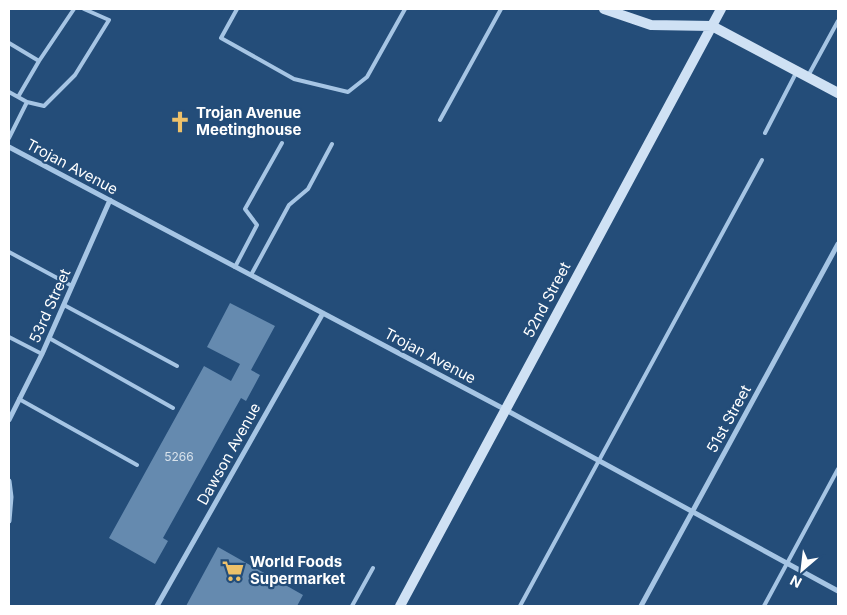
<svg xmlns="http://www.w3.org/2000/svg" width="847" height="615" font-family="Inter,sans-serif">
	<rect width="100%" height="100%" fill="#244d79"/>
	<!-- building -->
	<path fill="#658aaf" d="M230 303 275 326 251 370 260 375 246 401 241 398 163 538 168 541 155 564 109 538 204 366 231 381 240 364 207 347Z
		M218 547 303 595 297 606H186Z"/>
	<g fill="none" stroke-linecap="round" stroke-linejoin="round">
		<!-- lane -->
		<path stroke="#a6c5e4" stroke-width="4" d="M237 9 221 38 294 79 348 92 367 77 405 9
			M9 43 39 61 18 97
			M39 61 74 9
			M808 76 838 21
			M9 92 27 102 9 138
			M27 102 44 106 75 75 109 20 84 9
			M440 120 501 9
			M765 133 796 73
			M9 252 72 286
			M235 267 257 225 245 209 282 143
			M251 275 289 205 308 189 332 144
			M64 305 177 366
			M9 337 42 354
			M49 338 173 408
			M19 399 137 465
			M352 606 373 568
			M520 606 762 160
			M764 606 838 469"/>
		<!-- street -->
		<path stroke="#a6c5e4" stroke-width="5" d="M9 147 506 410 838 591
			M9 420 42 354 110 200
			M9 481 11 497 9 521
			M157 606 323 313
			M641 606 838 244"/>
		<!-- secondary -->
		<path stroke="#cfe1f4" stroke-width="10" d="M604 9 651 25 712 26 838 93
			M400 606 721 9"/>
	</g>
	<!-- icons -->
	<defs>
		<g id="church-bare" transform="scale(1.725)"><path d="M-1.2-6h2.4v3.5h3.3v2.4h-3.3V6h-2.4V-.1h-3.3v-2.4h3.3Z" fill="#eec16a" stroke="#244d79" stroke-width="2.5" paint-order="stroke"/></g>
		<g id="supermarket-bare" transform="scale(1.725)"><path d="M-6-5.5h2.5l.6 2H6L4.5 2H-2.5L-4.4-4H-6ZM-1.5 3.2a1.3 1.3 0 1 0 .1 0ZM3 3.2a1.3 1.3 0 1 0 .1 0Z" fill="#eec16a" stroke="#244d79" stroke-width="2.5" paint-order="stroke"/></g>
	</defs>
	<g fill-rule="evenodd">
		<use href="#church-bare" x="180" y="122"/>
		<use href="#supermarket-bare" x="233" y="571"/>
	</g>
	<g text-anchor="middle" stroke-width="4.5" stroke-linejoin="round" paint-order="stroke">
		<!-- number labels -->
		<g font-size="12" fill="#d8e2eb">
			<text x="179" y="461">5266</text>
		</g>
		<!-- poi labels -->
		<g font-size="15" font-weight="bold" fill="#fff" stroke="#244d79" text-anchor="start">
			<text x="196" y="118">Trojan Avenue<tspan x="196" dy="17">Meetinghouse</tspan></text>
			<text x="250" y="567">World Foods<tspan x="250" dy="17">Supermarket</tspan></text>
		</g>
		<!-- street labels -->
		<g font-size="15" fill="#fff" stroke="#244d79">
			<text transform="translate(72 167) rotate(28)" y="5">Trojan Avenue</text>
			<text transform="translate(547 300) rotate(-62)" y="5">52nd Street</text>
			<text transform="translate(50 306) rotate(-66)" y="5">53rd Street</text>
			<text transform="translate(430 356) rotate(28)" y="5">Trojan Avenue</text>
			<text transform="translate(729 419) rotate(-61)" y="5">51st Street</text>
			<text transform="translate(229 454) rotate(-61)" y="5">Dawson Avenue</text>
		</g>
	</g>
	<!-- border -->
	<rect width="847" height="615" fill="none" stroke="#ffffff" stroke-width="20"/>
	<!-- north arrow -->
	<g transform="translate(802 570) rotate(208)" stroke="#244d79" stroke-width="4" paint-order="stroke">
	<path d="M0-4L9 19L0 12L-9 19Z" fill="#ffffff"/>
	<text y="-8" font-size="14" font-weight="bold" text-anchor="middle" fill="#ffffff">N</text>
	</g>
</svg>
